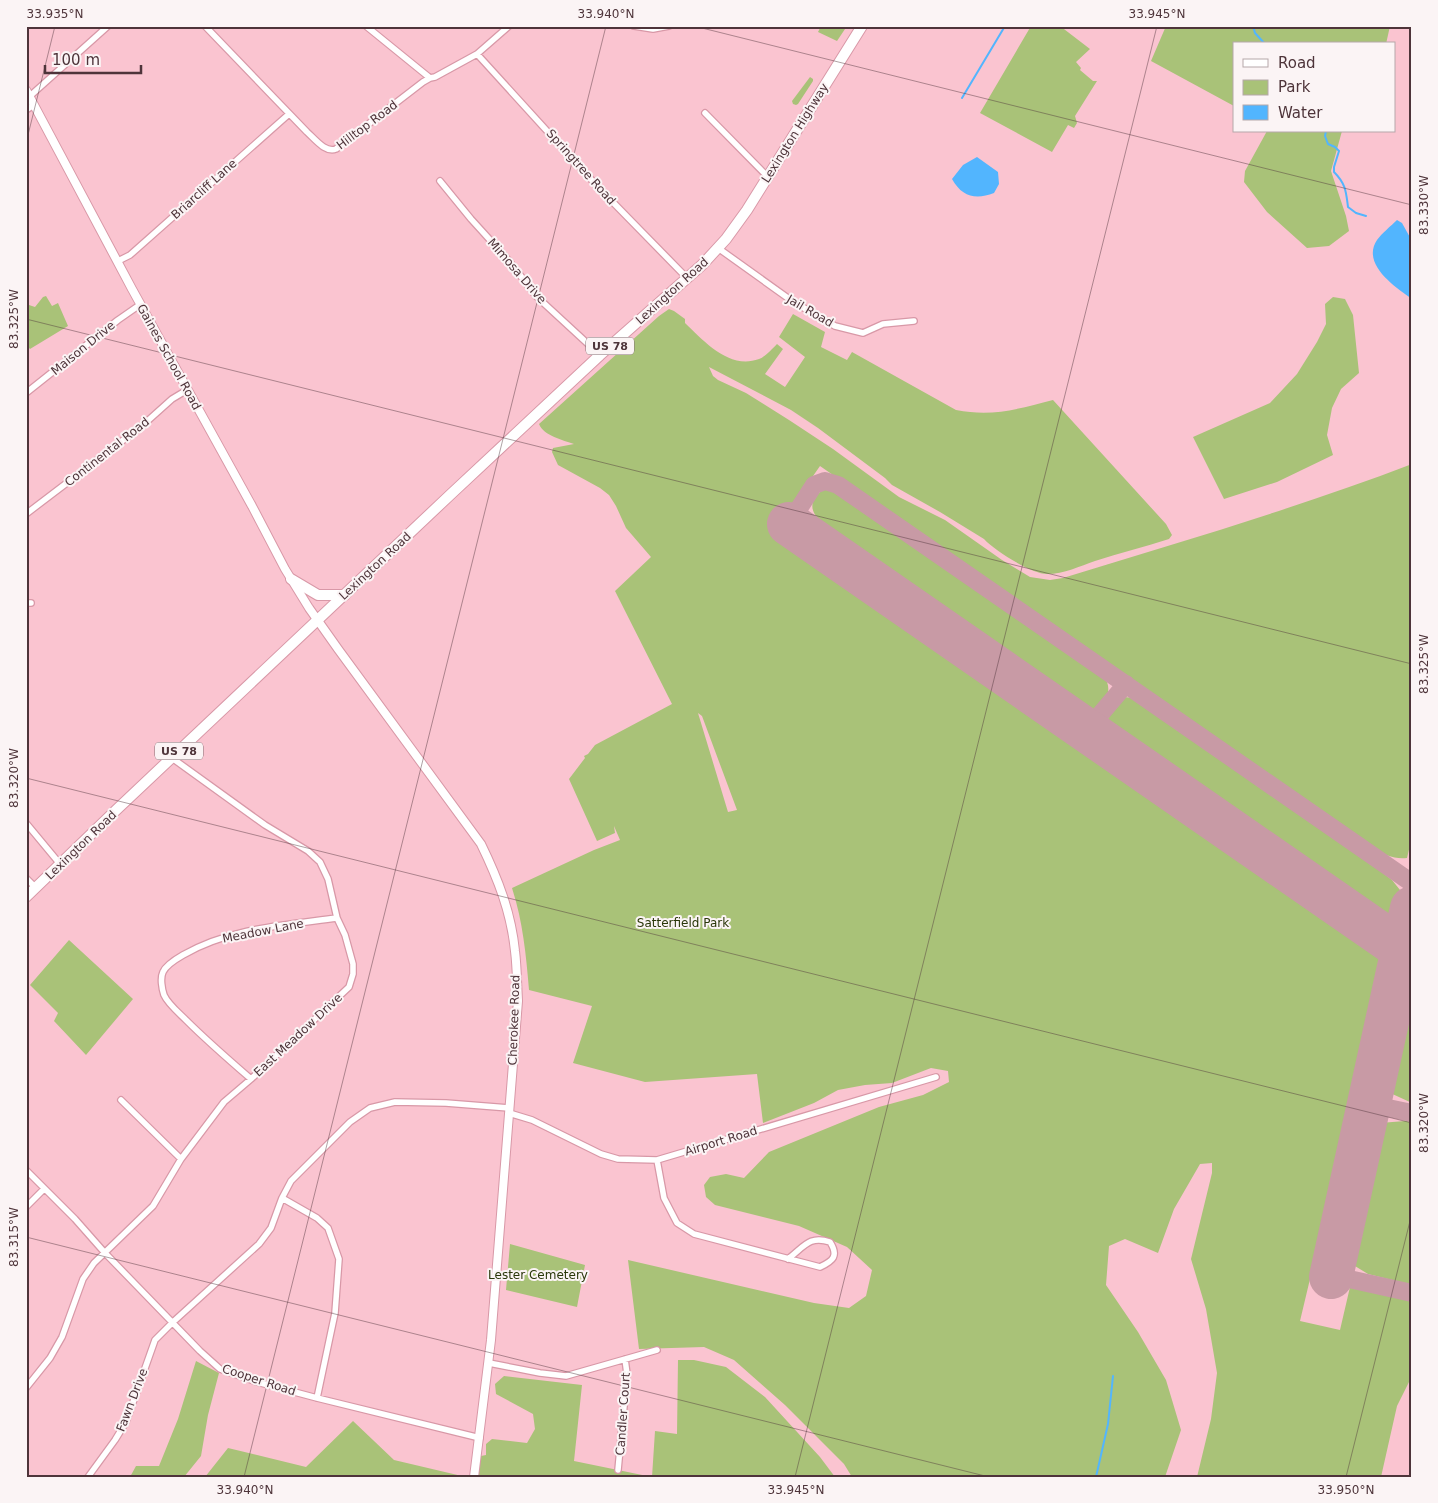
<svg xmlns="http://www.w3.org/2000/svg" width="1438" height="1503" font-family="'DejaVu Sans',sans-serif">
	<rect width="100%" height="100%" fill="#fac4d0"/>
	<!-- green -->
	<path fill="#a9c278" fill-rule="evenodd" d="M821 26H847L837 41 818 32Z
		M1031 26H1060L1090 49 1076 62 1081 68 1080 70 1093 81H1097L1075 116 1077 123 1074 128 1068 125 1052 152 980 113Z
		M1166 26H1390L1386 44H1234V106L1151 61Z
		M810 77 813 79V81L798 104 796 105 793 104 792 101Z
		M1267 131H1342L1331 171 1346 216 1349 231 1329 246 1307 248 1267 212 1244 182 1245 171Z
		M46 296 52 306 58 303 68 326 30 349 26 345V304L35 307 43 297Z
		M1333 297 1345 299 1353 315 1359 373 1341 389 1332 408 1327 435 1333 455 1277 482 1224 499 1193 437 1270 403 1297 374 1317 342 1326 324 1325 304Z
		M669 309 674 311 685 319V323C704 341 729 370 759 359 765 357 772 349 777 344L783 349 765 374 785 387 805 357 779 337 793 314 825 332 821 347 847 360 852 352 956 410C993 417 1018 409 1053 400L1166 524 1172 535 1169 539C1144 547 1120 553 1095 561 1080 566 1064 574 1047 574 1032 574 995 551 984 539L940 512 892 485 885 478 818 428 791 410 709 367 713 376 718 380 746 393 789 420 833 449 899 497 945 520 1002 560 1030 577 1050 580 1063 578C1180 542 1297 508 1412 464V837L1407 858C1385 861 1362 841 1344 830L820 466 772 535 820 568 826 571H833L1386 955 1315 1279H1310L1300 1321 1340 1330 1350 1287 1412 1301V1376L1397 1406 1381 1477H1197L1211 1419 1217 1373 1206 1309 1191 1259 1212 1173V1163L1200 1164 1174 1209 1158 1253 1125 1239 1109 1246 1106 1285 1138 1332 1166 1380 1181 1430 1165 1477H852L844 1464 785 1405 734 1360 704 1347 639 1349 628 1260 814 1303 849 1308 866 1296 872 1270 847 1247 799 1226 715 1205 706 1197 704 1185 710 1177 726 1174 744 1178 769 1152 879 1107 923 1095 949 1082 948 1071 931 1068 892 1083 865 1085 838 1090 814 1103 763 1123 757 1074 645 1082 573 1063 592 1006 529 990C526 955 523 922 512 888L594 850 620 840 614 826 615 833 597 841 569 779 585 758 584 756 588 754 595 745 672 704 615 591 651 557 626 528 616 506 609 495 600 488 558 465 552 452 553 448 574 444C563 440 544 436 539 424L659 316ZM698 713 702 716 737 810 728 812Z
		M829 488 838 491 1104 677C1116 691 1101 715 1083 710L854 551C852 547 849 541 846 538 835 528 805 519 814 499 817 493 823 489 829 488Z
		M1124 697 1134 698 1361 856 1392 880 1400 890 1392 922 1113 731 1108 724C1107 712 1114 702 1124 697Z
		M69 940 133 999 86 1055 54 1021 58 1013 30 985Z
		M1412 974V1103L1388 1092 1387 1088Z
		M1405 1121 1412 1122V1285L1368 1274 1350 1263 1349 1260 1380 1123Z
		M510 1244 585 1265 577 1307 506 1290Z
		M678 1360H694L726 1367 765 1397 820 1457 835 1477H478L481 1456 486 1455V1444L492 1439 527 1443 535 1429 533 1414 496 1394 495 1384 504 1376 582 1385 574 1461 652 1477 655 1431 677 1434Z
		M196 1361 219 1373 208 1415 201 1456 184 1477H130L136 1466H159L178 1419Z
		M353 1421 394 1460 466 1477H205L228 1448 306 1467Z"/>
	<!-- water -->
	<path fill="#52b5fe" d="M977 157 998 172 999 184 994 193C976 200 962 197 952 179L963 165Z
		M1397 220 1402 223 1412 241V299C1395 287 1361 264 1377 240 1382 233 1391 226 1397 220Z"/>
	<g fill="none" stroke-linecap="round" stroke-linejoin="round">
		<!-- stream -->
		<path stroke="#52b5fe" stroke-width="2" d="M1253 26 1255 33 1265 44
			M962 98 1005 26
			M1326 131 1325 136 1328 144 1335 147 1339 151 1334 167V172C1346 184 1346 192 1348 207L1356 213 1366 216
			M1096 1477 1108 1424 1113 1376"/>
		<!-- taxiway -->
		<path stroke="#c89aa5" stroke-width="18" d="M789 524 814 485 825 481 838 485 1412 883
			M1087 730 1126 684
			M1369 1104 1412 1113
			M1331 1275 1412 1293"/>
		<!-- runway -->
		<path stroke="#c89aa5" stroke-width="44" d="M789 524 1412 956
			M1331 1277 1412 908"/>
		<!-- street casing -->
		<g stroke="#d898a7" stroke-width="8">
			<path id="street" d="M205 26 307 132C315 139 325 153 336 149L423 82 430 78 435 77 477 54 509 26
				M366 26 430 78
				M634 26 653 29 669 26
				M477 54 598 187 687 278
				M30 96 108 26
				M26 110 34 105
				M705 113 768 177
				M440 181 471 219 510 262 536 296 600 355
				M718 248 792 301 835 326 863 333 883 324 914 321
				M118 261 130 255 289 114
				M26 393 118 320 141 304
				M26 514 143 425 172 399 187 390
				M26 603H31
				M26 823 60 864
				M26 878 36 888
				M251 1079C229 1060 207 1041 186 1020 179 1013 168 1004 164 995 162 989 160 978 163 972 166 965 176 959 183 955 230 928 285 925 337 918
				M121 1100 181 1159
				M509 1113 532 1120 601 1154 618 1159 657 1160 936 1077
				M657 1160 664 1198 677 1223 694 1234 820 1267C833 1261 839 1256 830 1242 809 1235 804 1247 788 1259
				M26 1170 75 1219 105 1253 200 1351 220 1369 257 1382 317 1398 480 1438
				M282 1198 317 1218 328 1228 339 1259 335 1313 317 1398
				M26 1207 44 1189
				M489 1363 540 1373 566 1376 657 1350
				M26 1388 50 1358 62 1337 83 1279 94 1263 153 1206 181 1159 224 1102 251 1079 349 987 353 974V964L345 935 337 918 328 879 320 862 308 851 265 825 172 758
				M618 1470 627 1374 625 1359
				M88 1477 115 1440 126 1422 155 1340 173 1322 259 1244 271 1228 282 1198 291 1181 350 1122 370 1108 395 1102 446 1103 509 1108"/>
		</g>
		<!-- secondary casing -->
		<g stroke="#d898a7" stroke-width="10">
			<path id="secondary" d="M26 90 132 289 252 506 285 569 309 608 338 649 481 844C498 879 511 912 515 951 517 967 517 984 518 1001L491 1340 474 1477"/>
		</g>
		<!-- highway casing -->
		<g stroke="#d898a7" stroke-width="12">
			<path id="highway" d="M291 579 318 595H345
				M26 897 113 813 450 495 600 355 703 264 726 239 747 210 862 26"/>
		</g>
		<!-- street -->
		<use href="#street" stroke="#fff" stroke-width="5.5"/>
		<!-- secondary -->
		<use href="#secondary" stroke="#fff" stroke-width="8"/>
		<!-- highway -->
		<use href="#highway" stroke="#fff" stroke-width="10"/>
	</g>
	<!-- ticks -->
	<path fill="none" stroke="#4e343a" stroke-width="1" stroke-opacity="0.45" d="M694 26 1412 205M26 143 55 26M26 319 1412 664M26 778 1412 1123M26 1237 989 1477M244 1477 606 26M795 1477 1157 26M1346 1477 1412 1213"/>
	<g text-anchor="middle" stroke-width="4" stroke-linejoin="round" paint-order="stroke">
		<!-- shield labels -->
		<g fill="#fbf4f5" stroke="#826e72" stroke-width="1">
			<rect x="586" y="337.5" width="48" height="17" rx="4"/>
			<rect x="155" y="742.5" width="48" height="17" rx="4"/>
		</g>
		<g font-size="11" font-weight="bold" fill="#4e343a">
			<text x="610" y="350">US 78</text>
			<text x="179" y="755">US 78</text>
		</g>
		<!-- street labels -->
		<g font-size="12" fill="#4e343a" stroke="#fbf4f5">
			<text transform="translate(367 125) rotate(-37)" y="4">Hilltop Road</text>
			<text transform="translate(795 133) rotate(-58)" y="4">Lexington Highway</text>
			<text transform="translate(581 167) rotate(48)" y="4">Springtree Road</text>
			<text transform="translate(204 189) rotate(-42)" y="4">Briarcliff Lane</text>
			<text transform="translate(517 271) rotate(49)" y="4">Mimosa Drive</text>
			<text transform="translate(672 291) rotate(-42)" y="4">Lexington Road</text>
			<text transform="translate(810 311) rotate(30)" y="4">Jail Road</text>
			<text transform="translate(83 348) rotate(-39)" y="4">Maison Drive</text>
			<text transform="translate(169 357) rotate(61)" y="4">Gaines School Road</text>
			<text transform="translate(107 452) rotate(-38)" y="4">Continental Road</text>
			<text transform="translate(375 566) rotate(-43)" y="4">Lexington Road</text>
			<text transform="translate(81 845) rotate(-44)" y="4">Lexington Road</text>
			<text transform="translate(263 931) rotate(-11)" y="4">Meadow Lane</text>
			<text transform="translate(514 1020) rotate(-88)" y="4">Cherokee Road</text>
			<text transform="translate(298 1035) rotate(-43)" y="4">East Meadow Drive</text>
			<text transform="translate(721 1141) rotate(-17)" y="4">Airport Road</text>
			<text transform="translate(259 1380) rotate(18)" y="4">Cooper Road</text>
			<text transform="translate(132 1400) rotate(-69)" y="4">Fawn Drive</text>
			<text transform="translate(623 1414) rotate(-86)" y="4">Candler Court</text>
		</g>
		<!-- park labels -->
		<g font-size="12" fill="#2a3709" stroke="#fbf4f5">
			<text x="683" y="927">Satterfield Park</text>
			<text x="538" y="1279">Lester Cemetery</text>
		</g>
	</g>
	<!-- border -->
	<rect width="1438" height="1503" fill="none" stroke="#fbf4f5" stroke-width="55"/>
	<!-- legend -->
	<rect x="1233" y="42" width="162" height="90" fill="#fbf4f5" stroke="#b6a7aa"/>
	<rect x="1243" y="59" width="25" height="8" fill="#ffffff" stroke="#b6a7aa"/>
	<text x="1278" y="68" font-size="15" fill="#4e343a">Road</text>
	<rect x="1243" y="80" width="25" height="15" fill="#a9c278" stroke="#b6a7aa"/>
	<text x="1278" y="92" font-size="15" fill="#4e343a">Park</text>
	<rect x="1243" y="105" width="25" height="15" fill="#52b5fe" stroke="#b6a7aa"/>
	<text x="1278" y="118" font-size="15" fill="#4e343a">Water</text>
	<!-- scale -->
	<path d="M45 65v8h96v-8" fill="none" stroke="#4e343a" stroke-width="2.5"/>
	<text x="52" y="65" font-size="15" fill="#4e343a" stroke="#fbf4f5" stroke-width="4" paint-order="stroke">100 m</text>
	<rect x="28" y="28" width="1382" height="1448" fill="none" stroke="#4e343a" stroke-width="2"/>
	<g font-size="12" text-anchor="middle" fill="#4e343a">
		<text x="55" y="18">33.935°N</text>
		<text x="606" y="18">33.940°N</text>
		<text x="1157" y="18">33.945°N</text>
		<text transform="translate(1424 205) rotate(-90)" y="4">83.330°W</text>
		<text transform="translate(14 319) rotate(-90)" y="4">83.325°W</text>
		<text transform="translate(1424 664) rotate(-90)" y="4">83.325°W</text>
		<text transform="translate(14 778) rotate(-90)" y="4">83.320°W</text>
		<text transform="translate(1424 1123) rotate(-90)" y="4">83.320°W</text>
		<text transform="translate(14 1237) rotate(-90)" y="4">83.315°W</text>
		<text x="245" y="1494">33.940°N</text>
		<text x="796" y="1494">33.945°N</text>
		<text x="1346" y="1494">33.950°N</text>
	</g>
</svg>
